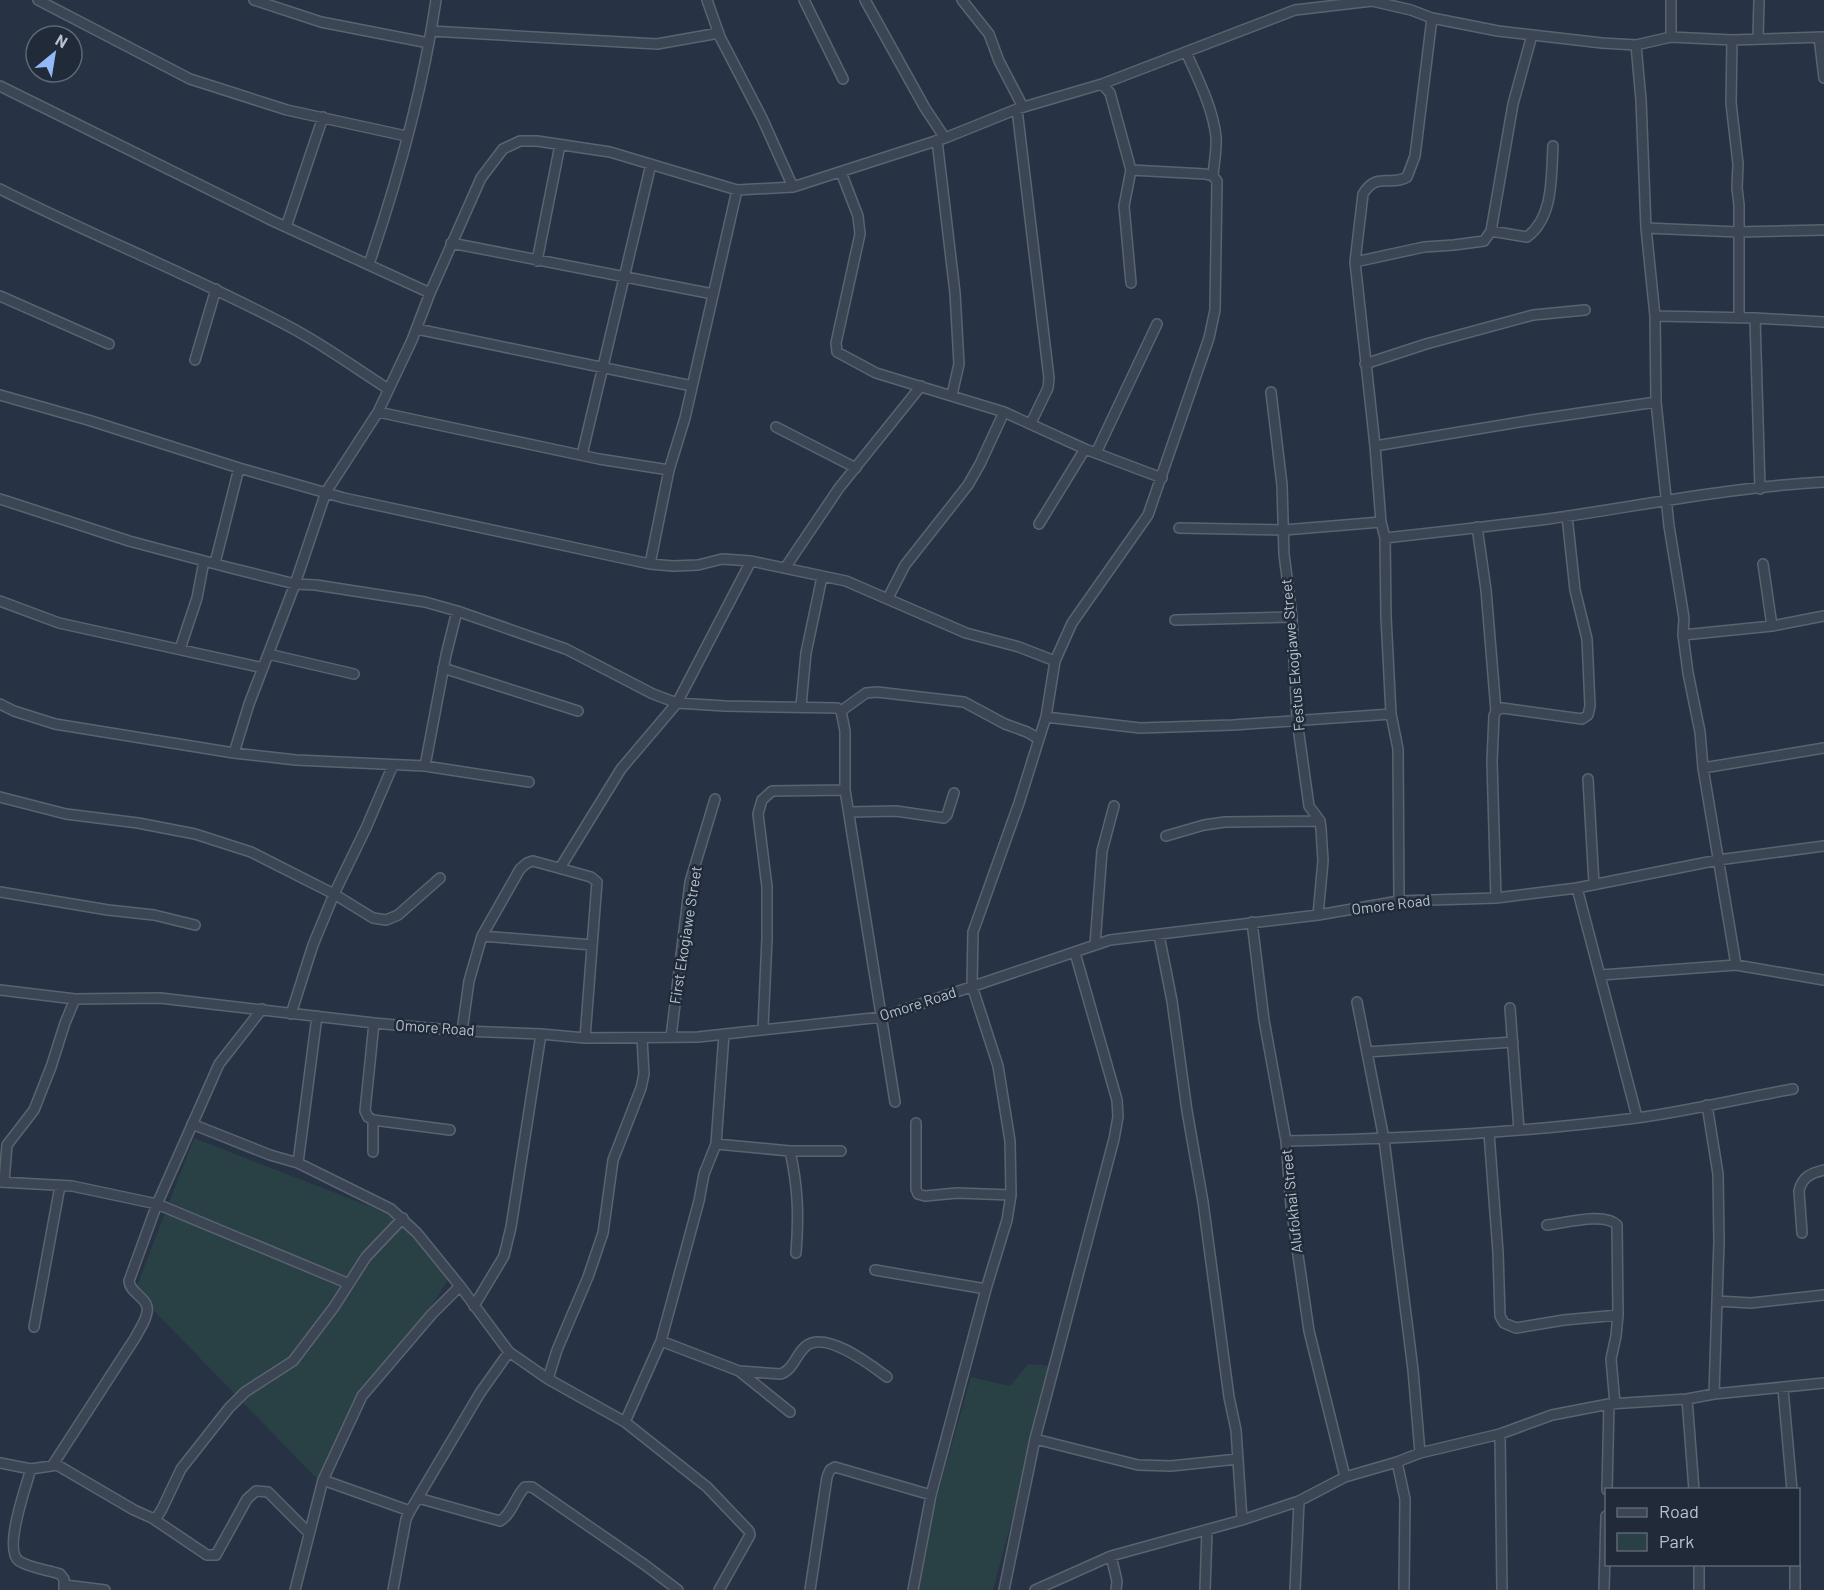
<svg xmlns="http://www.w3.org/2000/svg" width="1824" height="1590" font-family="Barlow,sans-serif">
	<rect width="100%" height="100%" fill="#273344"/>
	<!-- green -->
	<path fill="#294145" d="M194 1138 397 1217 448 1280 432 1305 363 1396 321 1483 135 1291Z
		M1028 1364 1053 1366 993 1590H910L971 1377 1010 1386Z"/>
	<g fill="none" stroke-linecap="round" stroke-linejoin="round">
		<!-- street casing -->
		<g stroke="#5a6371" stroke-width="12">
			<path id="street" d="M38 0 190 79 287 110 406 136
				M254 0 321 22 429 43
				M707 0 720 37 762 118 793 187
				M804 0 843 79
				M865 0 925 108 945 138
				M962 0 989 34 999 61 1023 107
				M431 31 657 44 719 33
				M1671 37V0
				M1758 37 1759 0
				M1819 37 1824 78
				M1732 40 1731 103 1738 164 1737 188 1739 205V318
				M1636 45 1641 100 1646 228 1655 316 1656 402 1669 526 1684 618 1683 635 1688 673 1700 732 1703 768 1736 965
				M1186 52C1198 79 1213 108 1216 137 1217 149 1214 163 1213 176
				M1102 84 1110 93 1131 170 1124 206 1131 283
				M0 86 273 221 430 293
				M1017 109 1049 378 1048 388 1031 423
				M937 140 955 293 959 364 952 395
				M841 172 858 216 860 234 836 343 837 352 876 373 1004 412 1085 449 1162 478
				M0 189C95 237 194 276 288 326 323 344 355 368 388 389
				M286 227 323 117
				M1646 228 1738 232 1824 230
				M1491 231 1527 237C1554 217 1551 176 1553 146
				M451 243 713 294
				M537 261 560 145
				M1355 262 1424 247 1454 245 1484 241 1491 231 1513 104 1532 35
				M369 264C398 179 423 89 436 0
				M0 296 109 344
				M1655 316 1755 318 1824 322
				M1755 318 1760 489
				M417 329 692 386
				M195 360 216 289
				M1365 364 1426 344 1533 315 1585 310
				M1271 392 1282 485 1284 554 1292 617 1297 720 1309 806 1320 821 1321 829 1323 861 1318 915
				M0 395 88 420 239 468 344 498 650 564 673 566 698 565 722 559 751 561 846 581 966 633 1019 647 1055 661
				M378 412 599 459 669 470
				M776 427 856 468
				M1375 446 1532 420 1656 402
				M1096 453 1157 324
				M582 455 651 164
				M0 499 129 541 227 567 295 584 316 585 425 602 457 611 566 649 653 694 677 703 725 706 837 708 841 711 845 731V790L895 1102
				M1039 524 1085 449
				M1477 527 1486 590 1496 711
				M1179 528 1284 530 1381 522
				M1385 538C1440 532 1494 526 1548 519 1640 506 1731 487 1824 482
				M215 563 239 468
				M650 564 669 470 685 418 737 190
				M1763 564 1772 626
				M785 568 839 488 921 386
				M888 598 905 565 968 485 980 464 1004 412
				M0 601 59 623 263 668
				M1175 620 1292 617
				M1683 635 1772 626 1824 616
				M180 649 197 598 204 561
				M268 654 354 674
				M443 668 578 711
				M0 704 14 711 55 724 234 753 296 760 425 766 529 782
				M801 706 806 653 822 577
				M841 711 866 693 877 692 964 702 1005 724 1027 732 1039 739
				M1046 717 1140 728 1233 725 1391 714
				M234 753 249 704 295 584 326 492 378 412 412 340 430 293 481 178 503 149 520 141H537L610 152 737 190 793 187 945 138 1017 109 1102 84 1295 10 1372 1 1411 10 1432 18 1498 31 1602 43 1636 45 1671 37 1732 40 1824 37
				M425 766 446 655 457 611
				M1703 768 1824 748
				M1588 779 1594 884
				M0 797 66 814 138 823 195 834 251 852 334 894 373 918 386 920 398 915 440 878
				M849 812 896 811 944 818 947 815 954 793
				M1166 836 1204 825 1225 822 1320 821
				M560 868 621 769 677 703 751 561
				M1577 888 1637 1117
				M0 892 108 910 154 915 195 925
				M1496 898 1492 761 1494 716 1496 711 1502 708 1582 719 1588 715 1590 706 1587 639 1575 590 1567 516
				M1399 901 1398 749 1391 714 1386 617 1385 538 1381 522 1375 446 1355 262 1363 194C1377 171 1390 187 1407 177L1415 156 1432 18
				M1252 922 1264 1020 1286 1141 1291 1207 1309 1331 1345 1477
				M1159 935 1172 1001 1187 1111 1203 1202 1229 1397 1236 1430 1242 1520
				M482 936 592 945
				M1095 945 1102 851 1114 806
				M1601 975 1736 965 1824 980
				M0 990 75 999 160 998 374 1023 462 1031 541 1034 585 1038 698 1037 882 1017 1110 940 1318 915 1399 901 1496 898 1577 888 1718 860 1824 846
				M1357 1002 1384 1139 1413 1370 1420 1453
				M1510 1008 1519 1130
				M291 1014 313 945 334 894 366 828 393 765
				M374 1023 365 1111 368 1117 373 1120 450 1130
				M763 1028 767 938V887L758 814 762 800 772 791 845 790
				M462 1031 469 981 482 936 520 869 527 863 533 861 591 877 597 882 585 1038
				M671 1037 690 882 715 799
				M1367 1052 1513 1042
				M1707 1105 1718 1174 1719 1241 1714 1394
				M916 1123V1189L918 1194 925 1196 957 1193 1011 1195
				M192 1124 270 1155 298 1163 391 1209 417 1233 460 1286 509 1352 548 1379 625 1422 707 1487 749 1531 750 1535 719 1590
				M1489 1133 1498 1252 1500 1316 1504 1323 1516 1328 1564 1320 1618 1315
				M1286 1141C1403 1139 1520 1133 1636 1118 1689 1111 1741 1098 1793 1089
				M716 1144 790 1151H841
				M790 1151C798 1187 799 1216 796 1253
				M373 1152V1120
				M298 1163 317 1016
				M0 1182 72 1186 157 1204 347 1283
				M4 1182 7 1145 34 1110 51 1067 65 1023 75 999
				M1547 1225C1565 1223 1605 1212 1617 1225L1618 1315 1616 1336 1611 1359 1615 1404
				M1802 1233 1799 1191C1802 1177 1811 1173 1824 1170
				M875 1270 986 1289
				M1717 1301 1751 1303 1824 1295
				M474 1306 504 1256 511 1227 541 1034
				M34 1327 60 1186
				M661 1341 739 1371 781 1374C794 1369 796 1354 806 1346 826 1330 871 1365 887 1377
				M739 1371 790 1412
				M548 1379 557 1350 588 1277 603 1233 613 1160 641 1088 644 1074 642 1038
				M1783 1389 1792 1490
				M1687 1399 1694 1490
				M625 1422 661 1341 699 1201 704 1174 716 1144 724 1034
				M1500 1434 1502 1590
				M1035 1439 1138 1465 1171 1466 1238 1459
				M1397 1462 1405 1499 1404 1590
				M0 1463 31 1469 57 1465 134 1510 152 1518 207 1555H216L247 1499 256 1491 268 1492 309 1533
				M52 1466 135 1338C139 1330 146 1321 147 1312 150 1298 130 1294 129 1281L157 1204 219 1064 262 1009
				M31 1469C26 1486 3 1550 19 1561 30 1568 48 1570 60 1574L64 1579V1590
				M323 1480 362 1396 432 1314 460 1286
				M1607 1490 1609 1404
				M418 1498 500 1521C512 1514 515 1497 525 1487H532L645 1565 678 1590
				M152 1518 157 1517 162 1509 181 1469 229 1408 245 1392 293 1361 334 1307 366 1257 403 1218
				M1111 1556 1117 1581 1116 1590
				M1699 1564V1590
				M65 1585 105 1590
				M295 1590 323 1480 410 1511
				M393 1590 406 1519 410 1511 480 1393 509 1352
				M810 1590 827 1477 830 1470 835 1467 931 1495
				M913 1590 931 1495 986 1289 1007 1220 1011 1195 1010 1141 998 1066 972 986 973 932 1019 803 1039 739 1046 717 1055 661 1072 623 1148 515 1209 338 1215 310 1217 181 1213 176 1205 174 1131 170
				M1004 1590 1035 1439 1114 1139 1118 1117 1117 1100 1075 953
				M1035 1590 1111 1556 1242 1520 1299 1501 1345 1477 1397 1462 1420 1453 1500 1434 1552 1415 1609 1404 1687 1399 1714 1394 1824 1383
				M1205 1590 1207 1530
				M1295 1590 1299 1501
				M1604 1590 1606 1516
				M1795 1590V1564"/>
		</g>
		<!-- street -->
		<use href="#street" stroke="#3c4553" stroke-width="9"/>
	</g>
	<g text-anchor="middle" stroke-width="5" stroke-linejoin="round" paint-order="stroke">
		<!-- street labels -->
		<g font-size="15" fill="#b9c1cd" stroke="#202a39">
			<text transform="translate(1293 655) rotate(-95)" y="5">Festus Ekogiawe Street</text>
			<text transform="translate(1391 905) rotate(-7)" y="5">Omore Road</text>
			<text transform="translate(686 935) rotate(-81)" y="5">First Ekogiawe Street</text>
			<text transform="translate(918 1004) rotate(-18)" y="5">Omore Road</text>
			<text transform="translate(435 1028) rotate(4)" y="5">Omore Road</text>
			<text transform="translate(1292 1201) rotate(-96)" y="5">Alufokhai Street</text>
		</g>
	</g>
	<!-- legend -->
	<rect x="1605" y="1488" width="195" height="78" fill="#202a39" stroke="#5d6674" stroke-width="1.5"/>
	<rect x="1617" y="1508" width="30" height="9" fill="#3c4553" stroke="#5d6674" stroke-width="1.5"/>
	<text x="1659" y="1518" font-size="18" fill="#b9c1cd">Road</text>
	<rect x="1617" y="1533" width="30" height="18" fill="#294145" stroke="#5d6674" stroke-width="1.5"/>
	<text x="1659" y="1548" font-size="18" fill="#b9c1cd">Park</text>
	<!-- north arrow -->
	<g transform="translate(54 54) rotate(30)"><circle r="28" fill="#202a39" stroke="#5d6674" stroke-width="1.5"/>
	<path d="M0-4.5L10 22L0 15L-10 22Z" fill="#93b9f8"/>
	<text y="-9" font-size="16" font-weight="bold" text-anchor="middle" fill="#b9c1cd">N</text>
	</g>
</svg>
